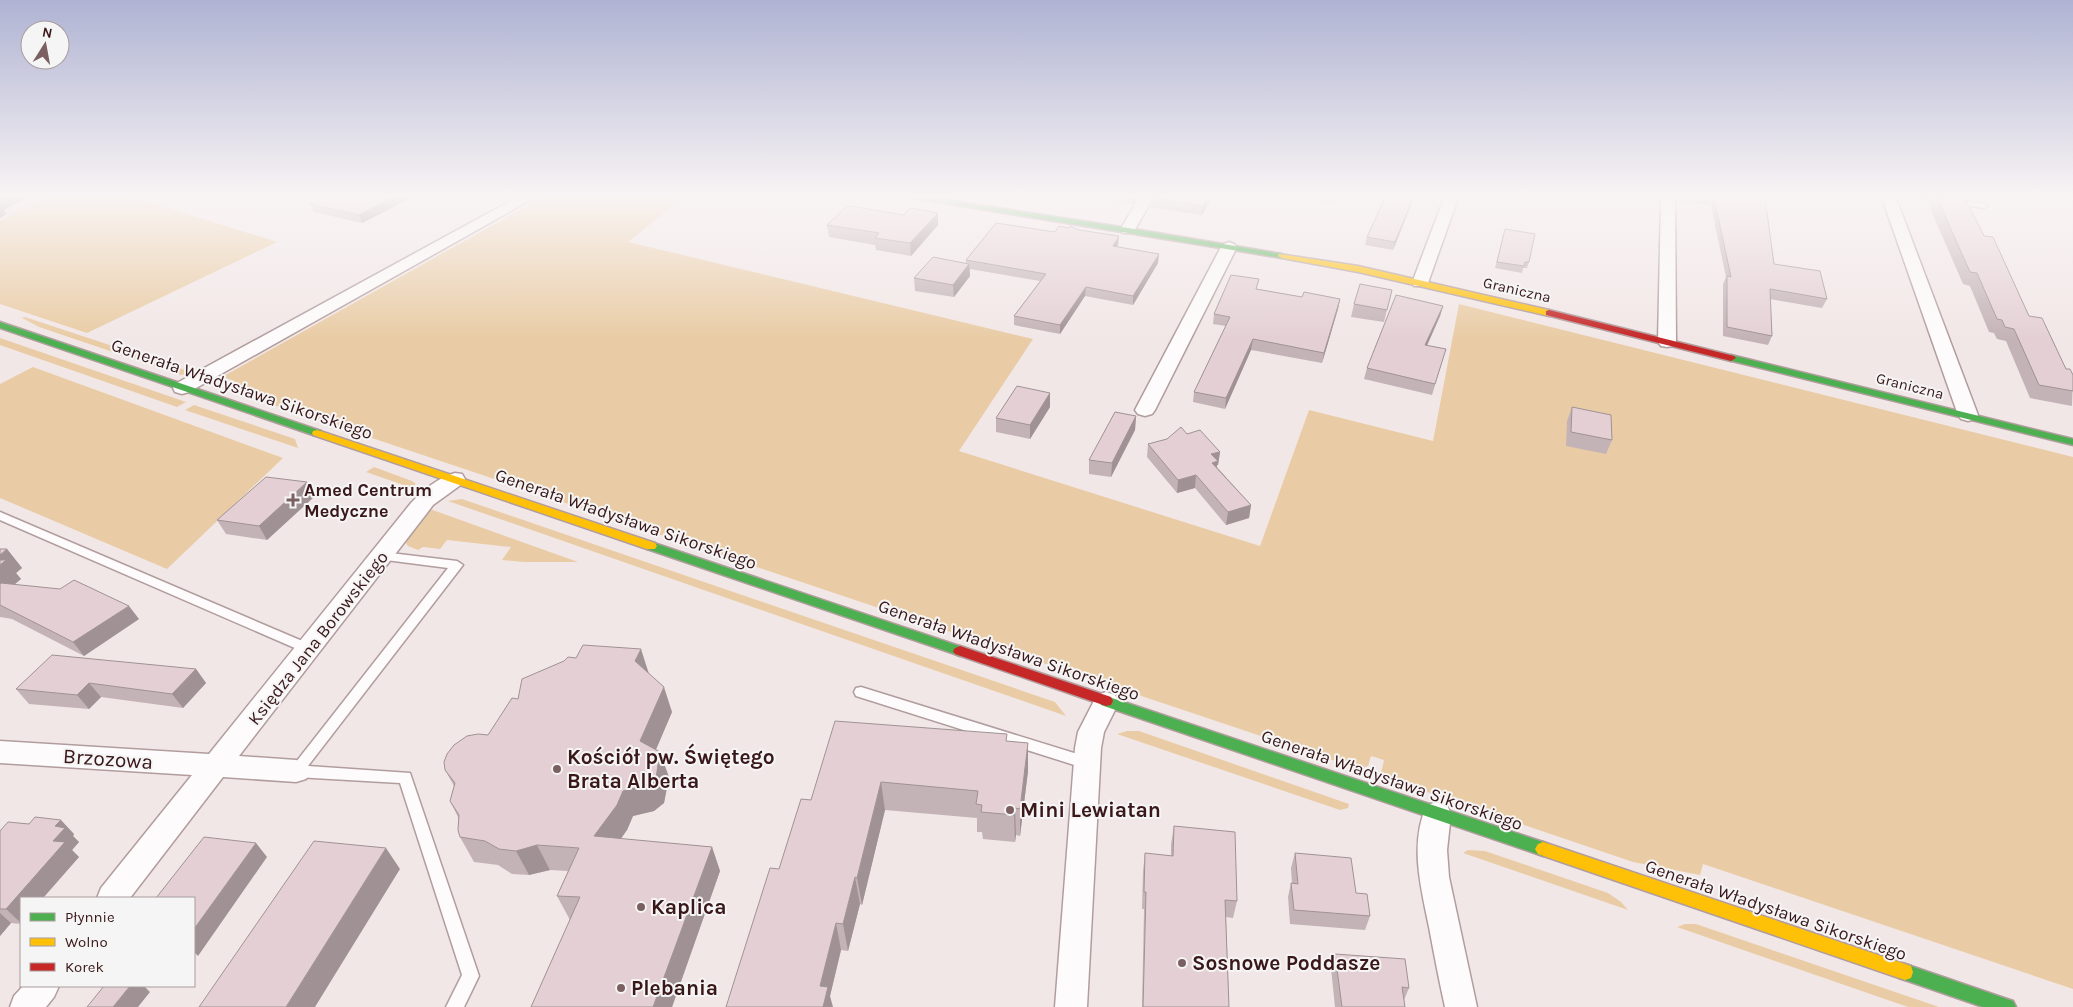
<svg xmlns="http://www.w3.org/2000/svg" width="2073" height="1007" font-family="Karla,sans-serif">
	<rect width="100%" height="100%" fill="#f2e7e7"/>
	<!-- built -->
	<path fill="#f7dbdb" d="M0 198H43L0 221Z"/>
	<!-- green -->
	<path fill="#e9cca5" d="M43 198H137L277 242 87 333 0 304V221Z
		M541 198H683L628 242 1033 339 959 451 1260 546 1309 410 1433 441 1459 304 2073 457V989L1703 864 1700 875 1633 862 1386 778 1381 774 1384 760 1371 756 1368 766 1359 769 223 388 235 381 222 377Z
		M25 317 194 373 181 375 39 327 22 318Z
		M0 338 186 402 177 407 0 345Z
		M33 367 283 458 167 569 0 498V384Z
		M194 405 295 439 298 448 185 410Z
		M374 467 412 481 415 483V489L366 472Z
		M462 499 1055 702 1066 716 448 501Z
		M430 509 578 562H524L502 560 511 547 447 540 440 549 423 547 418 550 408 546 406 543V540Z
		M1127 731H1139L1349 804 1348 808 1340 810 1117 734Z
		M1468 850 1485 851 1608 893 1621 902 1628 910 1463 853Z
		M1685 924H1696L1939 1007H1908L1677 927Z"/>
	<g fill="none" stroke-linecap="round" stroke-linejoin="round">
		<!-- lane casing -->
		<g stroke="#b29d9e" stroke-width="3">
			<path id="lane" d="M1922 198H1945L1984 204 1988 206 1984 208Z
				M0 512 314 646 315 649 314 652 309 654 304 652 0 520Z
				M382 552 457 561 463 565 308 766 410 773 479 976 464 1007H446L462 975 400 783 296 777 291 775 289 771 448 568 378 559 376 556 378 553Z
				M861 687 1087 757 1092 759 1094 763 1092 767 1087 769 856 696 854 692 856 688Z"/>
		</g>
		<!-- street casing -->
		<g stroke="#b29d9e" stroke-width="3">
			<path id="street" d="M516 198H534L189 392 182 394 175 392 173 388 175 384Z
				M1139 198H1153L1133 233H1123L1120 230Z
				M1444 198H1458L1428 283 1426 286H1414L1412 283Z
				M1661 198H1675L1676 342 1673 346 1667 347 1661 346 1658 342Z
				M1882 198H1896L1978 415 1975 419 1968 421 1961 419 1958 415Z
				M1229 242 1234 244 1237 247 1155 410 1152 414 1145 416 1138 414 1135 410 1221 247 1224 244Z
				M455 473 462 474 465 479 462 484 433 505 427 513 239 756 296 760 306 763 310 771 306 779 296 782 223 777 130 898H97L101 888 192 775 0 763V741L209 754 411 503C422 491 439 477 455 473Z
				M1106 692 1115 695 1119 702 1104 732 1101 748 1087 1007H1055L1075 748 1078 732 1097 695Z
				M1437 802 1447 805 1451 814 1447 850 1449 877 1477 1007H1445C1439 980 1434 954 1429 927 1421 888 1409 843 1427 805Z
				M23 986H59L54 997 46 1007H10L14 996Z"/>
		</g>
		<!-- fast casing -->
		<g stroke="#b29d9e" stroke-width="3">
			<path id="fast" d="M912 198H934L1128 228 1282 254 1286 256 1282 258Z
				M0 322 321 431 322 433 317 436 313 435 0 328Z
				M1731 355 2073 439V445L1728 360 1726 358Z
				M651 542 965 648 967 651 965 654 960 656 955 654 647 549 645 546 647 543Z
				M1106 696 1543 842 1548 844 1551 849 1548 854 1543 856 1101 705 1099 701 1101 697Z
				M1905 964 2007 999 2013 1001 2016 1007H1983L1905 980 1899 978 1897 972 1899 966Z"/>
		</g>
		<!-- slow casing -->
		<g stroke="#b29d9e" stroke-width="3">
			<path id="slow" d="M1279 254 1358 266 1549 310 1553 313 1549 316 1358 272 1282 258 1278 256Z
				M317 430 655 543 657 546 655 549H647L313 435 312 433 313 431Z
				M1543 842 1905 964 1911 966 1913 972 1911 978 1905 980 1538 854 1535 849 1538 844Z"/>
		</g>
		<!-- jam casing -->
		<g stroke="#b29d9e" stroke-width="3">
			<path id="jam" d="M1549 310 1734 356 1736 358 1731 361 1546 315V311Z
				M960 646 1111 697 1113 701 1111 705 1106 706 955 654 953 651 955 648Z"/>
		</g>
		<!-- lane -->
		<use href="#lane" fill="#fdfbfb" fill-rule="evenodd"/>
		<!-- street -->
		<use href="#street" fill="#fdfbfb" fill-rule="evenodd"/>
		<!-- fast -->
		<use href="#fast" fill="#4caf50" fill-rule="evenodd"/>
		<!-- slow -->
		<use href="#slow" fill="#ffc107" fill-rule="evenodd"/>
		<!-- jam -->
		<use href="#jam" fill="#c62828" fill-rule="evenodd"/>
	</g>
	<!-- wall -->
	<path fill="#c4b3b6" d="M411 198 362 223 314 212 310 204Z
		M1099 198H1137L1133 204Z
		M1151 198H1212L1202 215 1150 207Z
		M1306 198H1335L1333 203 1306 199Z
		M1383 198H1414L1393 250 1365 245 1367 237 1381 205Z
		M1680 198H1765L1774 264 1827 299 1822 308 1770 299 1772 336 1768 345 1723 336V284L1726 277 1711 206 1680 201Z
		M1928 198H1965L1984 236 2029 316 2066 369 2073 375 2072 406 2030 398 2006 341 1997 339 1994 333 1989 332 1970 286 1963 284 1927 201Z
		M938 213V225L911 256 876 250 875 245 829 237 827 225 904 215Z
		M1503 235 1529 262 1527 268H1523L1522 273 1495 268Z
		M1118 245 1117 246 1158 263 1133 305 1085 296 1060 334 1014 325V316L1040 281 970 269V276L954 297 915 291 914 278 966 263V260Z
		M1258 289 1302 297 1340 299 1338 309 1322 363 1251 350 1225 409 1193 402 1194 392 1226 326 1213 324 1214 314Z
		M1392 290 1384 322 1351 317 1354 304Z
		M1443 306 1440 316 1427 346 1446 349 1432 395 1364 379 1367 368Z
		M1050 393V407L1030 439 996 432V418Z
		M1572 407 1612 440 1606 454 1566 446 1567 421Z
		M1136 416 1135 430 1111 477 1089 474V460Z
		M1187 434 1220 452 1218 465H1217V467L1251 505 1249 518 1226 525 1195 488 1177 493 1147 457 1148 444Z
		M307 482 315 496 267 540 226 534 217 520Z
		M0 549H7L22 568 16 573 21 579 14 584 139 619 84 656 12 619 0 617Z
		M564 661 649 674 672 712 656 749 669 777 664 803 654 811 633 816 627 830 621 839 712 847 720 871 672 1007H531L570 920 557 896 568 871 550 870 529 875 512 874 498 865 474 862 460 837 458 817 450 801 454 786 445 770 488 735 518 699Z
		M196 669 206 683 183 708 101 697 89 709 29 704 16 689Z
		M1007 741 1028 743V771L1020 836 1016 835 1015 842 983 839 982 832H977V818L885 810 862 905 860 904 848 951 841 950 830 996 779 869 811 800Z
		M1174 826 1237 901 1233 918 1226 917 1229 1007H1142L1144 909H1142L1143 871 1145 853 1171 856V844Z
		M0 831 74 834 73 836 79 842 72 850 79 857 43 898H21V924L11 923 0 936Z
		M1295 853 1356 893 1370 916 1365 930 1290 924 1288 897 1291 883H1292L1291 868Z
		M1335 954 1409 988 1404 1000 1405 1007H1335L1331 968Z"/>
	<!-- shaded-wall -->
	<path fill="#a09294" d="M0 198H26L4 210 7 214 0 218Z
		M391 198H411L362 223 359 215Z
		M1134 198H1137L1133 204Z
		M1207 198H1212L1202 215 1203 206Z
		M1413 198H1414L1393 250 1395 242Z
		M938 213V225L911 256 910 243Z
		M1119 236 1118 245 1112 254 1113 246Z
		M1159 254 1158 263 1133 305V296Z
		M969 264 970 276 954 297 953 285Z
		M1086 287 1085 296 1060 334V325Z
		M1340 299 1338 309 1322 363 1324 353Z
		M1443 306 1440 316 1422 356 1425 345Z
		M1253 339 1251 350 1225 409 1226 398Z
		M1050 393V407L1030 439V425Z
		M1136 416 1135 430 1111 477 1112 463Z
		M1220 452 1218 465H1217L1216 474 1211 476V454Z
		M1196 475 1195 488 1177 493 1178 480Z
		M307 482 315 496 267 540 259 526Z
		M1251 505 1249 518 1226 525 1228 512Z
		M7 549 22 568 16 573 21 579 0 597V555Z
		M129 606 139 619 84 656 73 642Z
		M641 649 649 674 643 686 635 661Z
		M196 669 206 683 183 708 172 694Z
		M89 683 101 697 89 709 77 695Z
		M664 687 672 712 649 766 640 741Z
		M1028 743V771L1020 836V809Z
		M660 752 669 777 664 803 654 811 633 816 627 830 604 861 594 836 623 791Z
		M881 782 885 810 862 905 857 878Z
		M1015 808 1016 835 1015 842 1014 815Z
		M61 820 74 834 73 836 79 842 72 850 79 857 43 898H21V923L6 909 53 841 55 826Z
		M256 843 267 857 198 956 194 952V929Z
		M537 845 550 870 529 875 516 851Z
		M712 847 720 871 672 1007H653Z
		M386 848 400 869 315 1007H286Z
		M855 877 860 904 848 951 843 924Z
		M0 913 11 923 0 936Z
		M836 923 841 950 830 996 833 1007H823L820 986Z
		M130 986H144L150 992 138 1007H113Z"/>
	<!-- building -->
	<path fill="#e4d0d4" stroke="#a09294" d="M322 198H391L359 215 310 204Z
		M1156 198H1207L1203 206Z
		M1385 198H1413L1395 242 1367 237Z
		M1714 198H1765L1774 264 1820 271 1827 299 1770 289 1772 336 1727 327V276L1731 277Z
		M1937 198H1965L1984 236 1993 237 2029 316 2042 318 2066 369H2070L2073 375V391L2039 385 2014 329 2005 327 2002 320 1997 319 1977 273 1970 272Z
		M850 206 904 215 910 208 938 213 910 243 875 238 879 233 827 225 846 207Z
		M996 223 1055 232 1059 226 1068 228 1070 226 1079 230 1119 236 1113 246 1159 254 1133 296 1086 287 1060 325 1014 316 1046 274 966 260Z
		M1505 229 1535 234 1529 262H1525L1524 266 1497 262Z
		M933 257 969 264 953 285 914 278Z
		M1231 275 1259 279 1256 289 1302 297 1304 292 1340 299 1324 353 1253 339 1226 398 1194 392 1230 317 1214 314Z
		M1360 284 1392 290 1387 310 1354 304Z
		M1396 295 1443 306 1425 345 1446 349 1435 384 1367 368Z
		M1017 386 1050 393 1030 425 996 418Z
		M1572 407 1611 415 1612 440 1571 432Z
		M1115 412 1136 416 1112 463 1089 460Z
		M1181 427 1187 434 1200 430 1220 452 1211 454 1218 461 1212 463 1251 505 1228 512 1196 475 1178 480 1148 444 1167 439Z
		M266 477 307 482 259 526 217 520Z
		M0 549H7L0 555Z
		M0 560H6L0 565Z
		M74 580 129 606 73 642 0 605V584L1 583 60 589Z
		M583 645 641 649 635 661 664 687 640 741 660 752 656 778 644 786 623 791 617 805 594 836 712 847 653 1007H531L580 897 557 896 579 848 537 845 516 851 499 849 485 841 460 837 458 830 459 815 450 801 455 783 445 770 444 762 447 754 454 745 467 736 478 734 488 735 512 698 518 699 522 679 564 661 568 657 576 658Z
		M52 655 196 669 172 694 89 683 77 695 16 689Z
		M835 721 1007 734 1006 741 1028 743 1020 809 1015 808 1014 815 981 812 982 805 976 804 978 791 881 782 857 878 855 877 843 924 836 923 820 986 828 987 823 1007H726L770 868 779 869 801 799 811 800Z
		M35 817 61 820 55 826 65 828 53 841 65 842 6 909H0V831L8 822 29 824Z
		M1174 826 1235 832 1237 901 1225 900 1229 1007H1143L1146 892H1144L1145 853 1173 856Z
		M204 837 256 843 194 929V898H156Z
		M314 841 386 848 286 1007H199Z
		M1295 853 1351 858 1356 893 1367 894 1370 916 1294 910 1291 883 1298 884Z
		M1335 954 1405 959 1409 988 1402 987 1405 1007H1342Z
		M104 986H130L113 1007H87Z"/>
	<!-- sky -->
	<linearGradient id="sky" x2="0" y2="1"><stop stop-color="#afb3d3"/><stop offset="0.58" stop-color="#f9f4f4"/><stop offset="1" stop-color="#f9f4f4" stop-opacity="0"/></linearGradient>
	<rect width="2073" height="339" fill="url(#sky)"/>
	<!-- markers -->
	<g fill="#7a6061" stroke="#f5f5f5" stroke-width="2">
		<path d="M290.5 492.5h5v5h5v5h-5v5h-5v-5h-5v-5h5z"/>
		<circle cx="557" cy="769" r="5"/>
		<circle cx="1010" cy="810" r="5"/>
		<circle cx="641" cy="907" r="5"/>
		<circle cx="1182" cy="963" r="5"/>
		<circle cx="621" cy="988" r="5"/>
	</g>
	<g text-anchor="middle" stroke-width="4" stroke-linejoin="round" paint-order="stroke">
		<!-- far-street labels -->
		<g font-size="15" fill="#3a1719" stroke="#f5f5f5">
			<text transform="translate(1517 290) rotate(13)" y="5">Graniczna</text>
			<text transform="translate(1910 386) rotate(14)" y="5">Graniczna</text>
		</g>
		<!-- street labels -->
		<g font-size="18" fill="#3a1719" stroke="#f5f5f5">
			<text transform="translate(242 389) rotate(19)" y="6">Generała Władysława Sikorskiego</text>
			<text transform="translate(626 519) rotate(19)" y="6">Generała Władysława Sikorskiego</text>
			<text transform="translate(318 638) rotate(-52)" y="6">Księdza Jana Borowskiego</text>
			<text transform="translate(1009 650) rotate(19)" y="6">Generała Władysława Sikorskiego</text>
			<text transform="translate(1392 780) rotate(19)" y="6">Generała Władysława Sikorskiego</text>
			<text transform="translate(1776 910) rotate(19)" y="6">Generała Władysława Sikorskiego</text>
		</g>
		<!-- poi labels -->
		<g font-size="18" font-weight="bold" fill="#3a1719" stroke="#f5f5f5" text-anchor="start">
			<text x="304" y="496">Amed Centrum<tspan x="304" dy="21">Medyczne</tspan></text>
		</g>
		<!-- near-poi labels -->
		<g font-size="21" font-weight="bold" fill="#3a1719" stroke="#f5f5f5" text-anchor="start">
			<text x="567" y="764">Kościół pw. Świętego<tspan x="567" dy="24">Brata Alberta</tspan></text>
			<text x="1020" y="817">Mini Lewiatan</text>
			<text x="651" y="914">Kaplica</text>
			<text x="1192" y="970">Sosnowe Poddasze</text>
			<text x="631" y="995">Plebania</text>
		</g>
		<!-- near-street labels -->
		<g font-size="21" fill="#3a1719" stroke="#f5f5f5">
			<text transform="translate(108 759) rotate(4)" y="7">Brzozowa</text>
		</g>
	</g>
	<!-- legend -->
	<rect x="20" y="897" width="175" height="90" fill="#f5f5f5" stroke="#aa9c9d"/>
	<rect x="30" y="913" width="25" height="8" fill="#4caf50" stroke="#aa9c9d"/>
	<text x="65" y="922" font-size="15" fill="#3a1719">Płynnie</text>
	<rect x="30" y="938" width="25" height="8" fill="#ffc107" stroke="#aa9c9d"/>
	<text x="65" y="947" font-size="15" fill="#3a1719">Wolno</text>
	<rect x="30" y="963" width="25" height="8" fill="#c62828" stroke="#aa9c9d"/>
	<text x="65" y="972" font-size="15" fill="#3a1719">Korek</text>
	<!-- north arrow -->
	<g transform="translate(45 45) rotate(11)"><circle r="24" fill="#f5f5f5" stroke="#aa9c9d"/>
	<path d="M0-4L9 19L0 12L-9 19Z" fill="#7a6061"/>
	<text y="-8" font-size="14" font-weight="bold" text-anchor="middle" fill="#3a1719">N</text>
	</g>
</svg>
